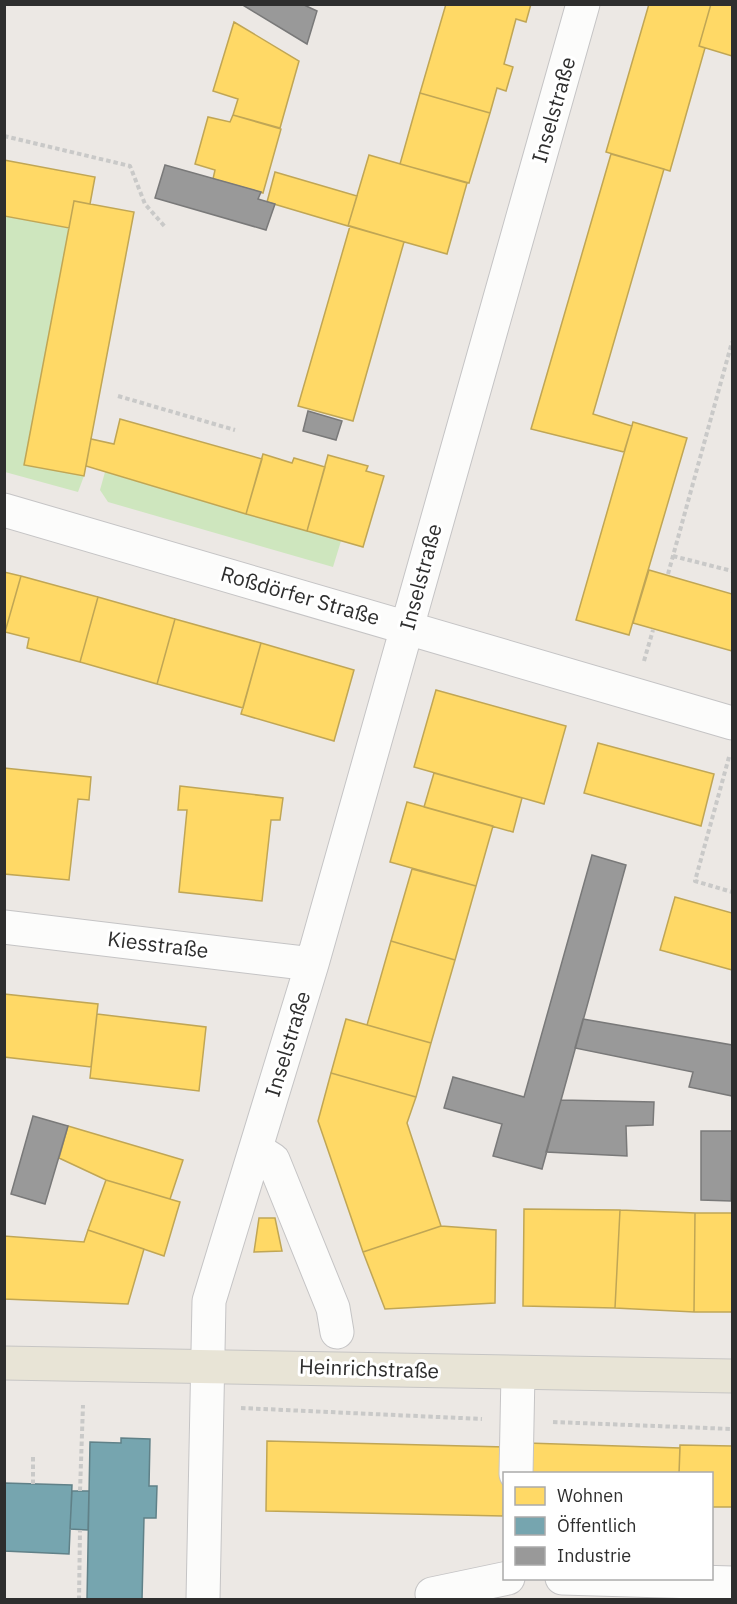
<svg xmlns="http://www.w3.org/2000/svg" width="737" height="1604" font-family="'IBM Plex Sans',sans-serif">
	<rect width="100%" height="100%" fill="#ece8e4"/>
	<!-- green -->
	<path fill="#cee6be" d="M4 216 69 228 24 464 84 476 78 492 5 472Z
		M105 472 341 541 333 567 108 502 100 490Z"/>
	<!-- homes -->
	<path fill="#ffd966" stroke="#c0a655" stroke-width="1.5" d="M446 4H531L526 22 516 19 504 64 513 67 506 91 497 88 490 113 420 93Z
		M649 4H711L699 46 705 48 670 171 606 152Z
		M711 4H732V56L699 46Z
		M234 22 299 61 280 128 233 115 238 99 213 91Z
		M420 93 490 113 469 183 400 164Z
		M233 115 281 129 263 193 213 179 215 170 195 164 208 117 230 122Z
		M611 154 664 169 593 414 632 426 624 452 531 429Z
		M369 155 467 183 447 254 348 226Z
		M4 160 95 177 90 204 74 201 69 228 4 216Z
		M275 172 357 196 348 226 267 202Z
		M74 201 134 212 84 476 24 465Z
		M350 226 404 242 353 421 298 406Z
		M120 419 262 459 246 514 86 466 91 439 114 444Z
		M633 422 687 438 629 635 576 620Z
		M263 454 292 463 294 458 325 467 307 531 246 514Z
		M328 455 368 466 366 471 384 476 363 547 307 531Z
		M649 570 732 594V651L633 623Z
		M4 572 21 576 5 632 4 631Z
		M21 576 98 597 80 662 27 648 29 638 5 632Z
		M98 597 175 619 157 684 80 662Z
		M175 619 261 643 243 708 157 684Z
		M261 643 354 670 334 741 241 714Z
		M436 690 566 726 544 804 414 767Z
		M598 743 714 774 701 826 584 793Z
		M4 768 91 777 89 800 78 799 69 880 4 874Z
		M434 773 522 798 513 832 424 807Z
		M180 786 283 798 280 820H271L262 901 179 892 187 810H178Z
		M407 802 493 826 476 886 390 862Z
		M412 869 476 886 455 960 391 941Z
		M675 897 732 913V970L660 950Z
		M391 941 455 960 431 1043 367 1025Z
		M4 994 98 1004 91 1067 4 1057Z
		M97 1014 206 1027 199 1091 90 1078Z
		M346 1019 431 1043 416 1097 331 1073Z
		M331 1073 416 1097 407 1123 441 1226 363 1252 318 1121Z
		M68 1126 183 1160 170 1199 106 1180 59 1158Z
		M106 1180 180 1202 164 1256 88 1230Z
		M524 1209 620 1210 615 1308 523 1306Z
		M620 1210 695 1213 694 1312 615 1308Z
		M695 1213H732V1312H694Z
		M259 1218H275L282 1251 254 1252Z
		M441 1226 496 1230 495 1303 385 1309 363 1252Z
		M88 1230 144 1249 128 1304 4 1299V1236L84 1242Z
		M267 1441 505 1447 503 1516 266 1511Z
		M527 1443 680 1448 679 1474H527Z
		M680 1445 732 1446V1507H712V1474H679Z"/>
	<!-- public -->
	<path fill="#76a5af" stroke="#608188" stroke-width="1.5" d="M121 1438 150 1439 149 1486H157L156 1518H144L142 1600H87L90 1442 121 1443Z
		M4 1483 72 1485 69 1554 4 1551Z
		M72 1491H89L88 1530 70 1529Z"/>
	<!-- industry -->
	<path fill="#999" stroke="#797979" stroke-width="1.5" d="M241 4H302L317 11 307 44Z
		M165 165 261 192 258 199 275 204 266 230 155 198Z
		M308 411 342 421 336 440 303 431Z
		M592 855 626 865 542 1169 493 1156 502 1124 444 1108 453 1077 524 1097Z
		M583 1019 732 1045V1096L689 1087 693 1072 575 1048Z
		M561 1100 654 1102 653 1125 626 1126 627 1156 546 1152Z
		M33 1116 68 1126 45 1204 11 1194Z
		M701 1131H732L731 1201 701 1200Z"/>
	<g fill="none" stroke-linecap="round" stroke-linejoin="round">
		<!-- minor casing -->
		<g stroke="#c5c4c5" stroke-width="35">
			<path id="minor" d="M4 510 732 723
				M4 927 312 964
				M256 1149 273 1160 333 1308 337 1332
				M516 1474 518 1373
				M562 1578 732 1583
				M432 1594 508 1578
				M203 1600 209 1301 312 964 583 4"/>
		</g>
		<!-- major casing -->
		<g stroke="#c6c5c4" stroke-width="35">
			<path id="major" d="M4 1363 732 1376"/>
		</g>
		<!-- path -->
		<path stroke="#c9c9c8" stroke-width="4" stroke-dasharray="4.5 3" stroke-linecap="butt" d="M4 136 130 166 145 204 166 228
			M118 396 235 430
			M673 556 732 571
			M668 574 732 342
			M644 661 653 630
			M729 757 695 881 732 892
			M241 1408 482 1419
			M553 1422 732 1429
			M33 1484V1455
			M80 1491 83 1405
			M79 1600 80 1530"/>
		<!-- minor -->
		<use href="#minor" stroke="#fcfcfb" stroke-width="33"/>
		<!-- major -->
		<use href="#major" stroke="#e8e4d6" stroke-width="33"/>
	</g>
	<g text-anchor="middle" stroke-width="6" stroke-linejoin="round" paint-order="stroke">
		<!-- street labels -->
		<g font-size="21" fill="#2e2e2e" stroke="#fff">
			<text transform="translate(554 110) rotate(-74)" y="7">Inselstraße</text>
			<text transform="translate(421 577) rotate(-75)" y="7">Inselstraße</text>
			<text transform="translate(300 596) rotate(16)" y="7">Roßdörfer Straße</text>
			<text transform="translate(158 945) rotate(7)" y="7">Kiesstraße</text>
			<text transform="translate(288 1044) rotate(-73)" y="7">Inselstraße</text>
			<text transform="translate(369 1369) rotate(2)" y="7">Heinrichstraße</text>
		</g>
	</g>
	<!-- border -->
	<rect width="737" height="1604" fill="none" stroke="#2e2e2e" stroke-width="12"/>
	<!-- legend -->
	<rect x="503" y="1472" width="210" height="108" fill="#ffffff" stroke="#ababab" stroke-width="1.5"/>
	<rect x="515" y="1487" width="30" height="18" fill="#ffd966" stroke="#ababab" stroke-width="1.5"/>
	<text x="557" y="1502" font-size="18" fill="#2e2e2e">Wohnen</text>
	<rect x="515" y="1517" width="30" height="18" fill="#76a5af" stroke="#ababab" stroke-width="1.5"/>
	<text x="557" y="1532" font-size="18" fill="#2e2e2e">Öffentlich</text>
	<rect x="515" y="1547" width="30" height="18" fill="#999999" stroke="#ababab" stroke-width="1.5"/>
	<text x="557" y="1562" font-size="18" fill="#2e2e2e">Industrie</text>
</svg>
